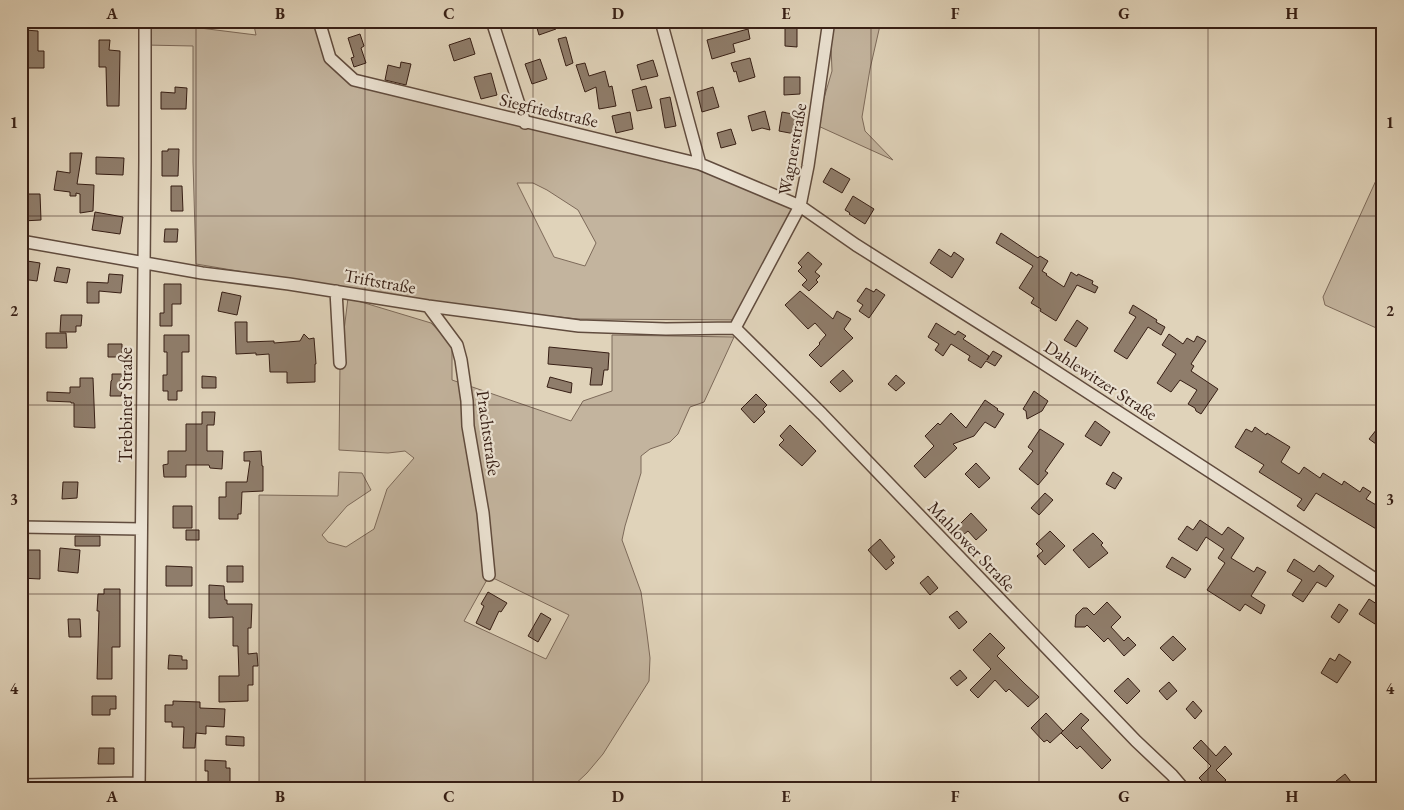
<svg xmlns="http://www.w3.org/2000/svg" width="1404" height="810" viewBox="0 0 1404 810" font-family="'EB Garamond',serif">
	<style>
		.green { fill: #c3b49e; stroke: #7d6a5a; fill-rule: evenodd }
		.building { fill: #8f7d6b; stroke: #371f15 }
		.lines { fill: none; stroke-linecap: round; stroke-linejoin: round }
		.minor-casing { stroke: #614c3e; stroke-width: 14 }
		.minor { stroke: #ebe2d2; stroke-width: 11 }
		.grid { fill: none; stroke: #371f15; stroke-width: 1; stroke-opacity: 0.55 }
		.labels { text-anchor: middle; dominant-baseline: central; stroke-width: 4.5; stroke-linejoin: round; paint-order: stroke }
		.street-label { font-size: 18px; fill: #371f15; stroke: #ebe2d2 }
		.neatline { fill: none; stroke: #371f15; stroke-width: 2 }
		.grid-label { font-size: 16px; text-anchor: middle; font-weight: bold; fill: #371f15 }
	</style>
	<rect width="100%" height="100%" fill="#e0d3ba"/>
	<filter id="stains"><feTurbulence type="fractalNoise" baseFrequency=".004" numOctaves="4"/><feColorMatrix values="0 0 0 0 .2 0 0 0 0 .09 0 0 0 0 .02 0 0 0 .5 -.17"/></filter>
	<radialGradient id="worn" r=".72"><stop offset=".6" stop-color="#630" stop-opacity="0"/><stop offset="1" stop-color="#630" stop-opacity=".3"/></radialGradient>
	<!-- green -->
	<path class="green" d="M145,21H198L200,28L256,35L253,21H319L330,58L354,80L700,164L800,206L743,320L578,319L430,303L196,264L193,162V46L145,45ZM517,183H533L547,190L578,210L596,243L585,266L554,257Z
		M830,21H881L870,69L862,117L865,131L893,160L816,125L832,71Z
		M1383,165V331L1325,305L1323,297Z
		M348,298L431,323L452,345V380L571,421L583,401L612,391V335L734,337L704,402L690,407L678,434L670,442L650,449L641,456V473L625,526L622,540L641,592L647,634L650,658L649,681L603,754L587,773L570,789H259V495L338,496L339,472L362,473L371,490L347,506L322,535L328,542L346,547L374,529L387,489L414,458L405,451L388,453L339,450L340,363ZM489,576L569,615L546,659L464,621Z"/>
	<!-- building -->
	<path class="building" d="M535,21H554L556,29L539,35Z
		M785,21H797V47L785,46Z
		M748,29L750,39L733,44L735,52L712,59L707,40Z
		M25,30L38,31V51H44V68H25Z
		M360,34L364,46L361,48L366,63L354,67L351,58L354,57L348,38Z
		M566,37L573,63L566,66L558,39Z
		M470,38L475,54L454,61L449,45Z
		M99,40H110L109,50L120,51L119,106H107L106,67H99Z
		M750,58L755,77L739,82L736,71L734,72L731,63Z
		M540,59L547,79L532,84L525,64Z
		M653,60L658,76L641,80L637,65Z
		M401,62L411,64L406,85L385,80L388,65L400,68Z
		M585,63L589,76L605,71L609,87L612,86L616,106L599,109L596,87L585,92L576,65Z
		M491,73L497,95L481,99L474,77Z
		M784,77H800V94L784,95Z
		M646,86L652,108L637,111L632,90Z
		M175,87L187,88L186,109H161V92L175,93Z
		M713,87L719,107L702,112L697,92Z
		M670,97L676,126L665,128L660,99Z
		M765,111L770,130L762,128L752,131L748,116Z
		M630,112L633,129L616,133L612,116Z
		M782,112L798,115L795,134L779,131Z
		M731,129L736,144L721,148L717,133Z
		M168,149H179L178,176H162V151H168Z
		M70,153H82L77,184L94,185L93,211L80,213V194L76,193V196H70V192L54,190L57,171L70,173Z
		M96,157L124,158L123,175L96,174Z
		M831,168L850,179L842,193L823,182Z
		M171,186H182L183,211H171Z
		M21,194H40L41,220L22,221Z
		M853,196L874,209L865,224L849,214L850,213L845,210Z
		M95,212L123,217L120,234L92,230Z
		M165,229H178L177,242H164Z
		M1001,233L1038,258L1040,256L1048,261L1042,271L1047,274L1046,275L1064,287L1071,272L1077,276L1078,274L1093,281L1092,284L1098,287L1095,293L1077,285L1056,321L1040,311L1041,309L1031,303L1034,298L1019,288L1033,266L996,243Z
		M939,249L951,257L954,252L964,259L952,278L930,263Z
		M808,252L822,264L815,272L820,276L816,280L818,282L809,291L802,285L807,280L798,271L802,267L798,263Z
		M21,260L40,263L37,281L21,279Z
		M57,267L70,269L67,283L54,281Z
		M109,274L123,275L121,293L99,291V303H87V282L108,283Z
		M164,284H181V304H172V326H160V313H164Z
		M866,288L874,292L876,289L885,295L869,318L859,311L863,305L857,301Z
		M800,291L833,319L837,311L851,319L844,329L853,338L821,367L809,355L820,344L819,343L826,335L815,323L808,329L785,305Z
		M222,292L241,296L237,315L218,311Z
		M1133,305L1157,320L1156,322L1165,327L1161,335L1148,327L1127,359L1114,351L1136,317L1129,313Z
		M61,315H82L81,326H76V332H60Z
		M1077,320L1088,328L1076,347L1064,340Z
		M235,322H247V342L274,341V343L300,341L304,334L309,339L314,338L316,364H315V382L287,383V372H270L269,354L256,355V353L236,354Z
		M936,323L955,335L958,331L966,336L963,339L989,356L987,360L993,351L1002,356L995,366L986,361L981,368L968,360L970,356L951,344L943,356L935,350L939,344L928,337Z
		M46,333H66L67,348H46Z
		M1169,334L1183,344L1187,338L1194,342L1197,336L1206,341L1191,364L1194,366L1191,371L1218,389L1201,414L1196,411L1195,408L1188,404L1197,390L1180,380L1171,392L1157,383L1176,354L1162,345Z
		M164,335H189V352H182V391H177V400H168V391H163V375H167V352H164Z
		M108,344H122V357H108Z
		M549,347L609,353L608,370H604L602,385H590L592,368L548,364Z
		M843,370L853,381L840,392L830,382Z
		M112,374H125V390H122L121,396H110L111,381L112,380Z
		M896,375L905,383L896,391L888,384Z
		M202,376L216,377V388H202Z
		M550,377L572,383L571,393L547,387Z
		M80,378H93L95,428L74,427V403H71V402L47,401V392L70,393V387H80Z
		M1034,391L1048,401L1042,411L1027,419L1026,411L1023,409Z
		M756,394L767,405L763,409L765,412L754,423L741,409Z
		M985,400L998,409L997,410L1004,414L995,428L985,422L974,436L953,444L957,448L925,478L914,466L934,446L925,436L938,423L940,425L951,413L966,428Z
		M202,412H215L214,425H207V451H223L222,469L210,468L209,465H186V477H164L163,465L168,464V451H186V424H202Z
		M1095,421L1110,432L1101,446L1085,436Z
		M790,425L816,451L802,466L779,445L784,440L780,436Z
		M1255,427L1266,435L1267,433L1290,447L1281,462L1299,474L1304,467L1320,478L1323,473L1342,485L1344,481L1360,492L1363,487L1371,492L1366,499L1383,509V533L1316,493L1304,511L1297,506L1302,499L1259,472L1264,465L1235,447L1246,429L1252,432Z
		M1040,429L1064,444L1045,471L1048,473L1038,485L1019,469L1033,451L1028,447Z
		M1377,429L1383,433V449L1369,439Z
		M261,451L262,466H263V491L242,492L241,514H238V519H219V497H226V482H247L250,461H244V452Z
		M976,463L990,478L979,488L965,474Z
		M1113,472L1122,478L1115,489L1106,484Z
		M63,482H78L77,498L62,499Z
		M1045,493L1053,500L1039,515L1031,508Z
		M173,506H192V528H173Z
		M971,513L987,530L976,540L968,531L963,535L956,528Z
		M1200,520L1222,535L1228,527L1244,538L1231,558L1254,572L1257,567L1266,572L1251,596L1265,605L1261,614L1245,604L1240,611L1207,590L1225,563L1218,558L1224,549L1206,537L1197,551L1178,539L1187,526L1193,530Z
		M186,530H199V540H186Z
		M1050,531L1065,546L1045,565L1037,556L1043,551L1036,544Z
		M1093,533L1103,543L1101,545L1108,553L1089,568L1073,550Z
		M75,536H100V546H75Z
		M880,539L895,557L891,560L894,563L886,570L868,550Z
		M60,548L80,550L78,573L58,571Z
		M27,550H40V579L21,578V563H28Z
		M1172,557L1191,569L1185,578L1166,567Z
		M1294,559L1314,572L1319,565L1334,576L1326,587L1317,582L1303,602L1292,595L1302,580L1287,571Z
		M166,566L192,567V586H166Z
		M227,566H243V582H227Z
		M928,576L938,588L930,595L920,583Z
		M209,585L224,586L225,600H227V604H252L251,628H248V654L257,653L258,666H253V685H248V701L219,702V676H239L238,646H233V617L209,618Z
		M104,589H120V647H112V679H97L99,611H97L98,594H104Z
		M488,592L507,603L501,612L499,611L490,630L476,623L484,606L481,604Z
		M1369,599L1383,608V629L1359,614Z
		M1107,602L1121,617L1111,627L1124,641L1128,637L1136,645L1124,656L1108,638L1104,642L1087,625L1085,627H1075L1076,615L1083,608H1087L1094,615Z
		M1339,604L1348,610L1339,623L1331,617Z
		M957,611L967,622L959,629L949,617Z
		M541,613L551,619L538,642L528,636Z
		M68,619H80L81,637H69Z
		M990,633L1005,648L997,656L1025,684L1039,697L1028,707L1009,689L1006,692L995,680L978,698L970,690L991,669L973,650Z
		M1173,636L1186,649L1173,661L1160,648Z
		M1339,654L1351,662L1337,683L1321,673L1330,658L1335,661Z
		M169,655L182,656V660H187V669H168Z
		M960,670L967,678L957,686L950,678Z
		M1128,678L1140,691L1127,704L1114,691Z
		M1169,682L1177,691L1167,700L1159,691Z
		M92,696H116V709H110V715H92Z
		M173,701L200,702V708L225,709L224,727L206,726V734L196,733L195,748H183L184,727H172V722H165V705H173Z
		M1193,701L1202,711L1195,719L1186,709Z
		M1046,713L1063,731L1050,743L1047,740L1044,742L1031,728Z
		M1081,713L1089,720L1081,728L1111,760L1102,769L1080,746L1077,749L1061,733Z
		M226,736L244,737V746L226,745Z
		M1201,740L1216,756L1225,746L1232,754L1216,770L1226,780L1216,789H1210L1199,778L1211,766L1193,748Z
		M99,748H114V764H98Z
		M205,760L226,761V768H230V783L208,782V771H205Z
		M1345,774L1351,782L1341,789H1326Z"/>
	<g class="lines">
		<defs>
			<path id="minor" d="M319,21L330,58L354,80L700,164L800,206L856,245L1038,360L1383,584
				M492,21L525,123
				M661,21L700,164
				M21,241L202,273L289,284L428,306L579,326L666,329L735,328
				M336,291L340,363
				M428,306L457,345L461,360L467,401L468,426L483,513L489,575
				M735,328L822,414L1136,741L1172,775L1184,789
				M735,328L800,206L808,166L828,27V21
				M21,527L141,529
				M21,785L139,783
				M139,789L145,161V21"/>
		</defs>
		<!-- minor casing -->
		<use href="#minor" class="minor-casing"/>
		<!-- minor -->
		<use href="#minor" class="minor"/>
	</g>
	<!-- grid -->
	<path class="grid" d="M196,21V789M365,21V789M533,21V789M702,21V789M871,21V789M1039,21V789M1208,21V789M21,216H1383M21,405H1383M21,594H1383"/>
	<g class="labels">
		<!-- street labels -->
		<g class="street-label">
			<text transform="translate(549 110) rotate(13)">Siegfriedstraße</text>
			<text transform="translate(792 149) rotate(-80)">Wagnerstraße</text>
			<text transform="translate(380 281) rotate(10)">Triftstraße</text>
			<text transform="translate(1101 380) rotate(33)">Dahlewitzer Straße</text>
			<text transform="translate(125 405) rotate(-90)">Trebbiner Straße</text>
			<text transform="translate(489 433) rotate(82)">Prachtstraße</text>
			<text transform="translate(972 546) rotate(46)">Mahlower Straße</text>
		</g>
	</g>
	<!-- margin -->
	<rect width="1404" height="810" fill="none" stroke="#e0d3ba" stroke-width="55"/>
	<rect x="28" y="28" width="1348" height="754" class="neatline"/>
	<g class="grid-label">
		<text x="112" y="19">A</text>
		<text x="280" y="19">B</text>
		<text x="449" y="19">C</text>
		<text x="618" y="19">D</text>
		<text x="786" y="19">E</text>
		<text x="955" y="19">F</text>
		<text x="1124" y="19">G</text>
		<text x="1292" y="19">H</text>
		<text x="14" y="128">1</text>
		<text x="1390" y="128">1</text>
		<text x="14" y="316">2</text>
		<text x="1390" y="316">2</text>
		<text x="14" y="505">3</text>
		<text x="1390" y="505">3</text>
		<text x="14" y="694">4</text>
		<text x="1390" y="694">4</text>
		<text x="112" y="802">A</text>
		<text x="280" y="802">B</text>
		<text x="449" y="802">C</text>
		<text x="618" y="802">D</text>
		<text x="786" y="802">E</text>
		<text x="955" y="802">F</text>
		<text x="1124" y="802">G</text>
		<text x="1292" y="802">H</text>
	</g>
	<rect width="100%" height="100%" filter="url(#stains)"/>
	<rect width="100%" height="100%" fill="url(#worn)"/>
</svg>
